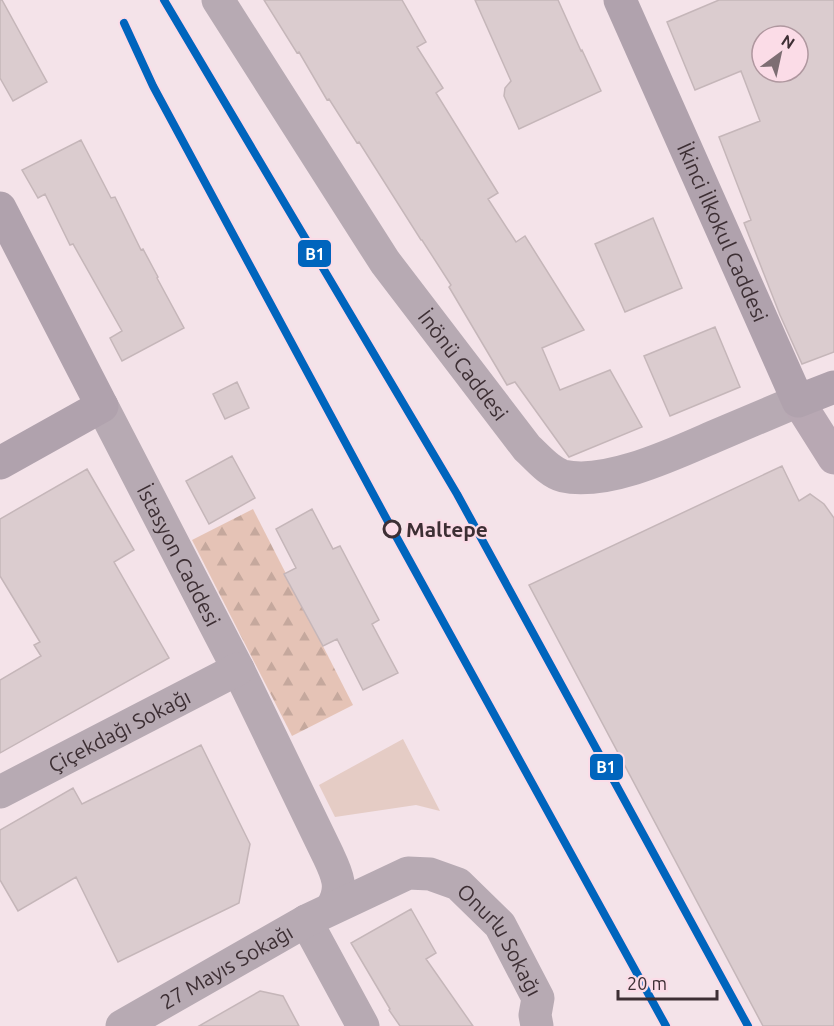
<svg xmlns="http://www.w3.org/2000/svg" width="834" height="1026" viewBox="0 0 834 1026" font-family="Ubuntu,sans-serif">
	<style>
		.forest { fill: url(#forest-firs) }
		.green { fill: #e5ccc5 }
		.building { fill: #dbcccf; stroke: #c5b6b9; stroke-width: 1.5; fill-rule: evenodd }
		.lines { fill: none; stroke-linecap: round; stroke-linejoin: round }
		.street { stroke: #b7aab3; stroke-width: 33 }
		.secondary { stroke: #b8a8b3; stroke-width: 33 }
		.primary { stroke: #b0a2ad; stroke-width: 33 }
		.rail-1-casing { stroke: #fbdce7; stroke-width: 12 }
		.rail-1 { stroke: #0065bd; stroke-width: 8 }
		.stop-dot { fill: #fbdce7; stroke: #3d2f34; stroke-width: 3 }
		.labels { text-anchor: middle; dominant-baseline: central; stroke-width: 4.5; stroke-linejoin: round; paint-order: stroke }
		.street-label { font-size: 21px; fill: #3d2f34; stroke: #fbdce7 }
		.stop-label { font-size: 21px; font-weight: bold; fill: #3d2f34; stroke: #fbdce7; text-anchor: start }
		.line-badge { stroke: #fbdce7; stroke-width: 2 }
		.badge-label { font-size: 16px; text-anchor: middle; font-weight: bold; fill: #fff }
	</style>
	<defs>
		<pattern id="forest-firs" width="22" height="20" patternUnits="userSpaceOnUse" patternTransform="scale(1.5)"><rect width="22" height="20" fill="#e5c3b6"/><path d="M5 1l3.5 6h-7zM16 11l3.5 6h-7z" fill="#c5a89d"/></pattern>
	</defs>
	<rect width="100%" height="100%" fill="#f4e3e9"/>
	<!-- forest -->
	<path class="forest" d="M253,509L353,705L292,736L192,540Z"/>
	<!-- green -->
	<path class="green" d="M403,739L440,811L416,805L335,817L319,785Z"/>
	<!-- building -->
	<path class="building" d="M0,0H2L47,82L13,101L0,78Z
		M264,0H402L426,42L417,47L443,88L436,93L498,193L488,199L516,242L525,236L584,330L542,348L560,390L610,370L642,427L569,457L515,382L507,385L449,287L451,285L422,240H421L359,142L357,143L329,99L327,100L299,52L297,53Z
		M475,0H558L581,51L582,50L601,91L519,129L504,96L505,88L511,81Z
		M719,0H834V352L802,364L780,315L744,223L751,220L719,137L760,121L741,71L695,90L667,22ZM762,36H798V72H762Z
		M81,140L111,198L115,197L141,250L143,249L158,277L157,278L184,328L122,361L110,338L122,331L73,244L70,245L45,194L38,198L22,170Z
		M653,218L682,288L625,312L595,244Z
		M715,327L740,387L670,416L644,356Z
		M237,382L249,408L225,419L213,394Z
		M232,456L255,498L209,524L186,481Z
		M782,466L799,501L810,494L824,504L834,518V1026H763L529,585Z
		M87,469L134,550L114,562L169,658L0,753V680L41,656L34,645L40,642L0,576V519Z
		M312,509L333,549L340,546L379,620L372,624L398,673L363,690L337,639L323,646L284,574L296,568L276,529Z
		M201,745L250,844L239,903L118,962L76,877L18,911L0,880V830L73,788L82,804Z
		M411,909L436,953L426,959L473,1026H400L389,1010L390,1009L351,943Z
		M260,991L283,996L299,1026H199Z"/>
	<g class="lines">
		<!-- street -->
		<g class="street">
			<path id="s1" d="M218,0L385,262L527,448C538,458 549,472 563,476C606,486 674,454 713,437C742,425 770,413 798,401"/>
			<path id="s2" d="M102,406L238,669L328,855C337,874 344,888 332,907"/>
			<path id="s3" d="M0,792L238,669"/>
			<path d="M306,921L363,1026"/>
			<path id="s4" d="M122,1026L306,921L408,873L430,874L458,884L500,925L538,998L535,1015L537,1026"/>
		</g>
		<!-- secondary -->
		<path class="secondary" d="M798,401L834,458"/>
		<!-- primary -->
		<g class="primary">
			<path id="s5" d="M620,0L798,401L834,387"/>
			<path d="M0,208L102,406L0,463"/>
		</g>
		<defs>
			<path id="rail-1" d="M164,0L457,494L748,1026
				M124,23L153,86L392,529L666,1026"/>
		</defs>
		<!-- rail-1 casing -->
		<use href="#rail-1" class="rail-1-casing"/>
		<!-- rail-1 -->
		<use href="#rail-1" class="rail-1"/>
	</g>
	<!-- markers -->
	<circle class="stop-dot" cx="392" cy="529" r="8"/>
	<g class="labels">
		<!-- street labels -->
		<g class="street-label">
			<text stroke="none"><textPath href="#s5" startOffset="254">İkinci İlkokul Caddesi</textPath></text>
			<text stroke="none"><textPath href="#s1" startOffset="440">İnönü Caddesi</textPath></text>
			<text stroke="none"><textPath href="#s2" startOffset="168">İstasyon Caddesi</textPath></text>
			<text stroke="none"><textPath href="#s3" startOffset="134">Çiçekdağı Sokağı</textPath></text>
			<text stroke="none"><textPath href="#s4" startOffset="447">Onurlu Sokağı</textPath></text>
			<text stroke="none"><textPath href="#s4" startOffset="120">27 Mayıs Sokağı</textPath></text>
		</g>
		<!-- stop labels -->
		<g class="stop-label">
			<text x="406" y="529">Maltepe</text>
		</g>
	</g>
	<g class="line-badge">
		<rect x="297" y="239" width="35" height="29" rx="6" fill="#0065bd"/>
		<rect x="589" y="753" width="35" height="28" rx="6" fill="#0065bd"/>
	</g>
	<g class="badge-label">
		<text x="315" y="260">B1</text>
		<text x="606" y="773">B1</text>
	</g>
	<!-- north arrow -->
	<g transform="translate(780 54) rotate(33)"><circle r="28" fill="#fbdce7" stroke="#af979f" stroke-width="1.5"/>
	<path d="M0-4.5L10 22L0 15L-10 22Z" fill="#7d6e73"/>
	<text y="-9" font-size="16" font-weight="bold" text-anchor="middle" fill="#3d2f34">N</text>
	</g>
	<!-- scale -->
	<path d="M618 990v9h99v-9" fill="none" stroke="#3d2f34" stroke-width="3"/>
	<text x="627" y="990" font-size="18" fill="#3d2f34" stroke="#fbdce7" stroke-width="4.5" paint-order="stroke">20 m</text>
</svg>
